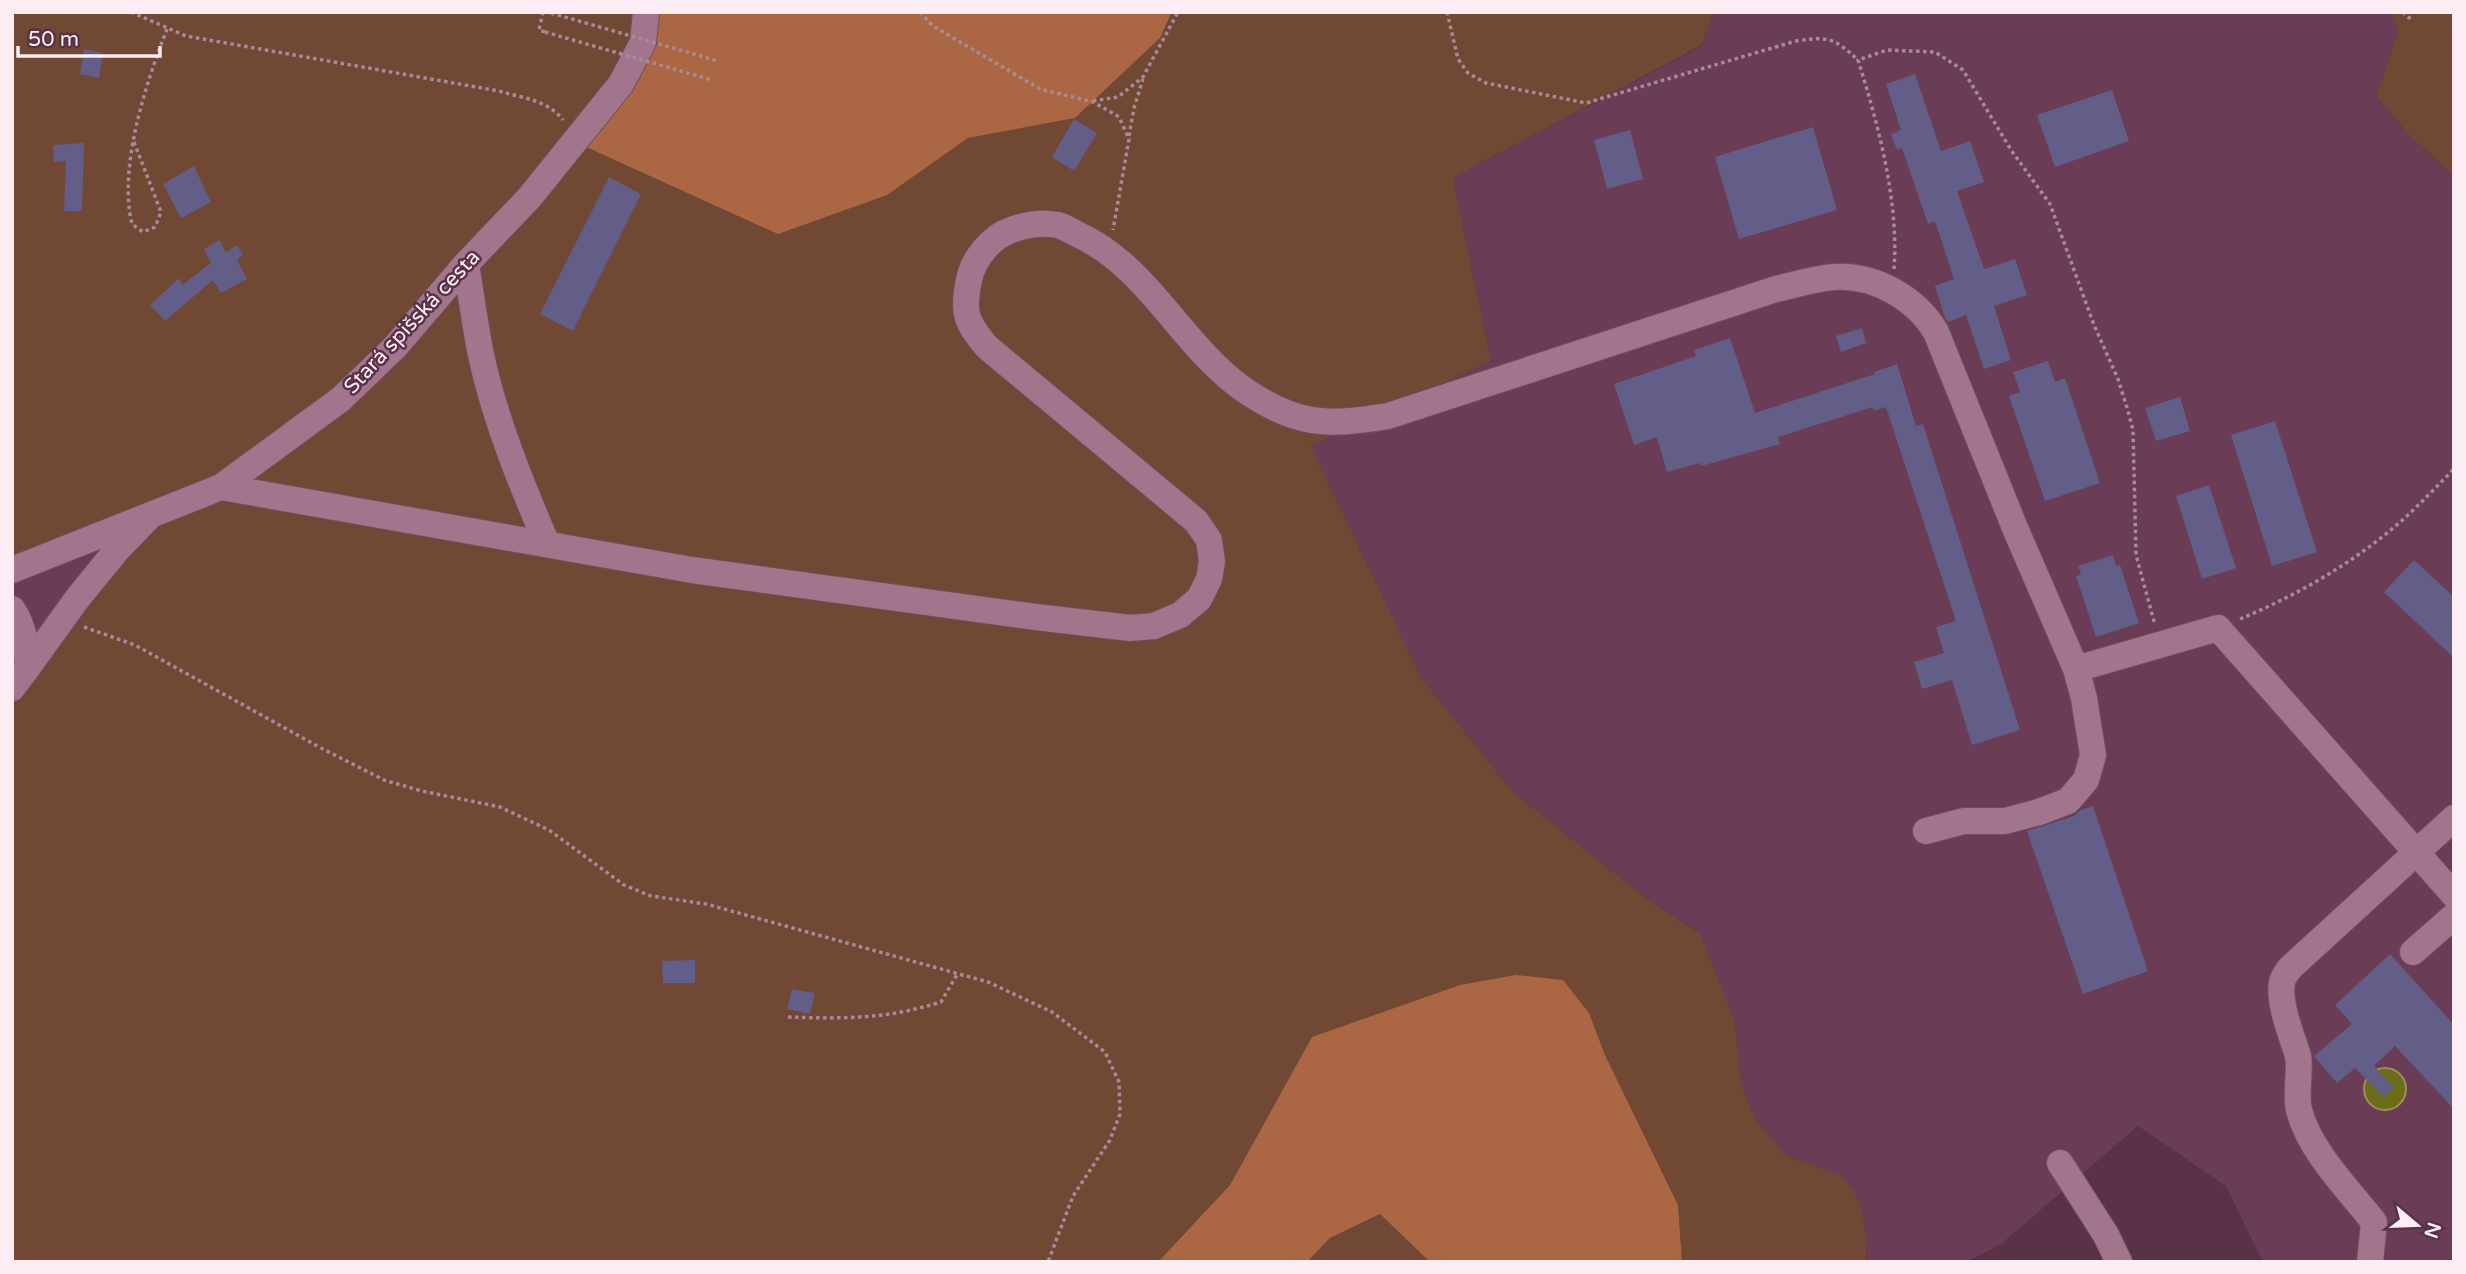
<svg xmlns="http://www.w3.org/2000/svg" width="2466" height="1274" viewBox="0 0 2466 1274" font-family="'Varela Round',sans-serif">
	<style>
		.built { fill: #6a3c55 }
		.green { fill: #704833 }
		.forest { fill: #ab6743 }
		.water { fill: #6d6c18; stroke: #98925a; stroke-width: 2 }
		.building { fill: #625e87 }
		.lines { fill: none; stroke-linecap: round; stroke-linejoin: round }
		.minor-casing { stroke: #6f4f60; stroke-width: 28 }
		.path { stroke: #a88b99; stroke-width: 3.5; stroke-dasharray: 3.5 3.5; stroke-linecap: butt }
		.minor { stroke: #a3758c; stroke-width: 26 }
		.path-bridge { stroke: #a88b99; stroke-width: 3.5; stroke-dasharray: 3.5 3.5; stroke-linecap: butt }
		.labels { text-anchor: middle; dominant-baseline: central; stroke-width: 5; stroke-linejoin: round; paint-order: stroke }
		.street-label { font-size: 21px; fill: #fcecf3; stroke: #5a3247 }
	</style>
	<rect width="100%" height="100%" fill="#5a3247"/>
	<!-- built -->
	<path class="built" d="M1714,12H2389L2394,18L2398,31L2376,96L2410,136L2454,176V1262H2263L2226,1186L2138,1126L2001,1244L1967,1262H1867V1241L1842,1177L1787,1156L1755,1120L1741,1084L1735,1020L1700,934L1644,897L1514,793L1422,679L1311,446L1491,361L1453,178L1702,46Z
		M153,512L12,688V570Z"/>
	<!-- green -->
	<path class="green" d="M12,12H636L886,195L968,138L1075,118L1160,38L1172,12H1714L1702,45L1453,178L1491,361L1311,446L1422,679L1514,793L1644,897L1700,934L1735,1020L1741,1084L1755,1119L1787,1156L1842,1176L1860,1201L1867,1241L1866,1262H1682L1678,1205L1605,1055L1589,1013L1312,1037L1230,1185L1158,1262H12V688L151,514L12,570Z
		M2389,12H2454V176L2410,136L2376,96L2398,31L2394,18Z
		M1380,1214L1430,1262H1307L1330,1238Z"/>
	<!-- forest -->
	<path class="forest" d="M653,12H1172L1160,38L1075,118L968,138L887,195L778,234L573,141Z
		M1516,975L1563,980L1589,1013L1605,1055L1678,1205L1682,1262H1430L1380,1214L1330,1238L1307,1262H1158L1230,1185L1312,1037L1460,985Z"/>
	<!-- water -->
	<path class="water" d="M2364 1089a21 21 0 1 1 42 0a21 21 0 1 1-42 0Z"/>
	<!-- building -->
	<path class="building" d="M84,49L103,53L99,78L80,74Z
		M1915,74L1941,151L1970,141L1984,182L1957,191L1984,269L2015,259L2027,295L1994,306L2011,360L1984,369L1966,315L1948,322L1945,318L1935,286L1954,279L1935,221L1928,224L1902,148L1897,150L1891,134L1901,130L1886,84Z
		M2112,90L2129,141L2055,167L2037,115Z
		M1074,119L1097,133L1074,171L1052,157Z
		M1813,127L1837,210L1739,239L1715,157Z
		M1630,130L1643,179L1607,189L1594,140Z
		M84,143L82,211H64L66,161L54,162L53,145Z
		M194,166L211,202L181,218L163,184Z
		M609,177L641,194L573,331L540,314Z
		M220,240L226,253L236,245L243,254L237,260L247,279L221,293L213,280L165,321L150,305L179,278L182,285L211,263L204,249Z
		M1862,328L1866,343L1841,352L1836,336Z
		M1730,338L1755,413L1875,374L1874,372L1897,364L1916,426L1923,424L2020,730L1972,745L1952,680L1922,689L1914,662L1944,653L1936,627L1956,621L1886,407L1874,411L1873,407L1778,437L1780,444L1701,466L1700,463L1667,472L1657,437L1634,445L1614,384L1696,356L1694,350Z
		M2048,361L2055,382L2065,378L2100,483L2045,501L2009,396L2020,392L2013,372Z
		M2180,397L2190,431L2156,441L2145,408Z
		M2275,421L2317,552L2272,566L2231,435Z
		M2209,485L2236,568L2202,579L2176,496Z
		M2113,555L2116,566L2120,565L2139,623L2096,637L2076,576L2081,574L2078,566Z
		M2414,560L2454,597V658L2384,592Z
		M2093,806L2148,971L2083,994L2027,831L2074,816L2081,810Z
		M2390,954L2454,1025V1109L2395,1046L2374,1066L2394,1087L2384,1097L2355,1068L2337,1083L2314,1056L2352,1024L2335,1005Z
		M695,960V983H663L662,961Z
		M792,989L815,993L810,1014L787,1009Z"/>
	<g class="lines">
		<defs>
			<path id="minor" d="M466,264C471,294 475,325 481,355C495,420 521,483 547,544
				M221,487L692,570L1036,617L1130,628L1154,626L1180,615L1199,599L1209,579L1212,562L1209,540L1196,521L987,347C966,322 962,313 969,280C973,259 991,237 1011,230C1025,225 1043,222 1058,225C1065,227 1071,231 1077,234C1148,266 1181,345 1243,389C1296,426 1327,426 1388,416L1776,289C1795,285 1816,278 1835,277C1875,275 1916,298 1936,332L2015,528L2076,669L2084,698L2093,755L2086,780L2068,801L2039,812L2005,821H1964L1926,831
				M12,570L221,487L341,399L395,347L466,264L529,198L621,84L643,42L646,12
				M12,609C24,626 26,646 28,667L12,688
				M28,667L77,599L116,551L148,518
				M2076,669L2218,628L2454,895
				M2413,952L2454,916
				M2060,1163L2106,1235L2119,1262
				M2370,1262L2374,1222C2348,1189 2309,1150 2299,1110C2295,1093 2301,1069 2298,1056C2292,1036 2278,1003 2282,982C2283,977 2287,972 2290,968L2454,818"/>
		</defs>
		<!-- minor casing -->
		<use href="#minor" class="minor-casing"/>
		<!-- path -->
		<path class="path" d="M131,12L186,36L499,91C522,98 548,100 563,120
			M543,12L539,30L545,32
			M549,12L551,13
			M920,12L933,26L1040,89L1093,102L1119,117L1129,139L1113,230
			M1447,12L1458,59L1468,73L1486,83L1586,103L1796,41C1829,36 1834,38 1858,60
			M2403,12L2409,18L2413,12
			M1093,101L1118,97L1143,77L1178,12
			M1129,136L1134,108L1143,79
			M134,142L161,212L155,227L143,232L132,224C118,167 146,83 167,29
			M1894,269C1899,201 1878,124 1858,60L1887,50L1935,52L1963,70L2011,150L2050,204L2094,325L2118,379L2128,411L2133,430L2136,555L2155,625
			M2240,619C2300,594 2360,559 2408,515C2424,500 2439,484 2454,469
			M84,627L135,645L319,747L384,780L422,791L500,807L549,830L624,885L651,896L706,904L988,982L1052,1012L1105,1052L1119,1082L1120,1114L1110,1140L1073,1196L1048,1262
			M788,1017C843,1019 888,1019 941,1002L958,973"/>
		<!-- minor -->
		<use href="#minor" class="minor"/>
		<!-- path-bridge -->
		<path class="path-bridge" d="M551,13L718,61
			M545,32L712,80"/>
	</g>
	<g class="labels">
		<!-- street labels -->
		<g class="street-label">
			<text transform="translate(412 322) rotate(-47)">Stará spišská cesta</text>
		</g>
	</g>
	<!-- border -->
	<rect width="2466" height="1274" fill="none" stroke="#fcecf3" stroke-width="28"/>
	<!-- north arrow -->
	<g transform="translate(2417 1225) rotate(109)" stroke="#5a3247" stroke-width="5" paint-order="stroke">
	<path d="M0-5L12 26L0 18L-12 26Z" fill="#fcecf3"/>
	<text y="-10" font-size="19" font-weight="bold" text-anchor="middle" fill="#fcecf3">N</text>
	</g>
	<!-- scale -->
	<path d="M18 46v10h142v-10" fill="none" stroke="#fcecf3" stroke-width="3.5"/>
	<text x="28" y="46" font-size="21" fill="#fcecf3" stroke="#5a3247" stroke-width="5" paint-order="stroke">50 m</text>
</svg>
